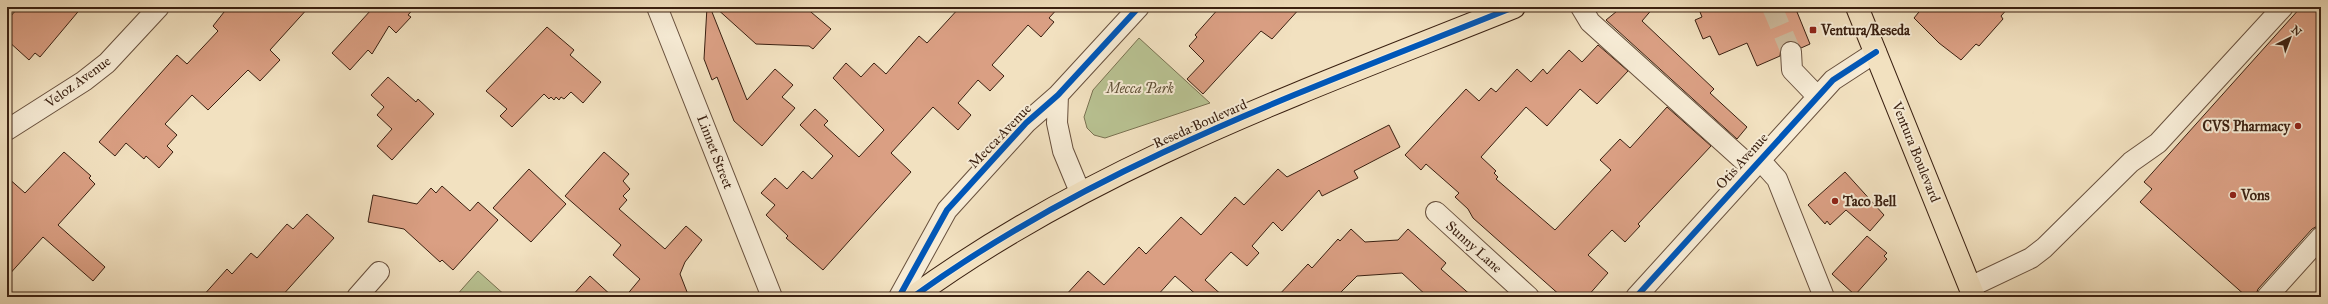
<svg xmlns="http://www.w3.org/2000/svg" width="2328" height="304" viewBox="0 0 2328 304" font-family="'IM FELL Great Primer',serif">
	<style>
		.green { fill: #b9c393; stroke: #7a7252 }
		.building { fill: #da9f83; stroke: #3a2011 }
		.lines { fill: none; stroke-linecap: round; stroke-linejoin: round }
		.minor-tunnel { stroke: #cdba9d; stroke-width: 20; stroke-dasharray: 20 10; stroke-linecap: butt }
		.minor-casing { stroke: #68503d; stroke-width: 22 }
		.major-casing { stroke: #3a2011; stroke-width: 24 }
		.minor { stroke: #f7ecd6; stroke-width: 20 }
		.major { stroke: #f2e1c0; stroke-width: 22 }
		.cycleway-casing { stroke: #f7ecd6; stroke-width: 8 }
		.cycleway { stroke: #0057b8; stroke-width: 6 }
		.poi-dot { fill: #8f2418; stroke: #f7ecd6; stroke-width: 1.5 }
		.labels { text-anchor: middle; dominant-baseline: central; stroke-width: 4; stroke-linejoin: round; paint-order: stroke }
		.poi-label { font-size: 14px; font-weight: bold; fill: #3a2011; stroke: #f7ecd6; text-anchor: start }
		.street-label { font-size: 14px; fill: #3a2011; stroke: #f7ecd6 }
		.park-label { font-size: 14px; font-style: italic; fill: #605138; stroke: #f7ecd6 }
	</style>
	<rect width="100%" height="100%" fill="#f2e1c0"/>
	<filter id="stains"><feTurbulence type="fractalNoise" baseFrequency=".005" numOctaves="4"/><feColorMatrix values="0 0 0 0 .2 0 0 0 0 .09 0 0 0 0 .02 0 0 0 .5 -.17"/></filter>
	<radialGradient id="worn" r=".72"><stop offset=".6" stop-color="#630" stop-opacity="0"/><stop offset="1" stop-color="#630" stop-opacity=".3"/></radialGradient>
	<!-- green -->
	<path class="green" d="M1139,38L1210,103L1105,138L1094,135L1087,128L1084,117L1093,90Z
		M478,271L507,297H455Z"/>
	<!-- building -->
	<path class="building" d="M19,7H82L40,57L35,53L29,60L7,40V20Z
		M228,7H309L270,50L280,60L260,81L248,70L208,110L192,95L165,124L177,135L167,146L173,152L159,168L146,156L144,159L126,143L115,156L99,142L177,55L187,64L218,31L213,26Z
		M367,7H415L408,15L411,17L396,33L389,26L372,54L368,50L350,70L332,53L371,10Z
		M707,7H710L747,100L775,69L793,85L782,97L795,108L762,146L734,121L717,77L712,80L704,59Z
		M715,7H805L831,29L813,49L809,46L756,44Z
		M960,7H1059L1049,18L1054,22L1041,37L1028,25L992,65L1004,76L990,91L978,80L958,103L971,115L958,130L933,107L891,153L911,172L823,270L786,238L788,236L766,215L775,205L761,193L775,178L787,189L803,171L812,179L833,156L800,125L815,109L828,121L824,125L859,157L884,130L833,78L846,63L861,77L874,63L886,74L919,36L927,43Z
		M1220,7H1301L1272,39L1261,31L1203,94L1187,79L1204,61L1189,46L1197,37L1195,35Z
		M1622,7H1654L1642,21L1714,89L1710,93L1747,127L1737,139L1606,20Z
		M1711,7H1795L1810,44L1801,48L1796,42H1785L1781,47L1780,56L1757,66L1747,43L1719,55L1710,36L1703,39L1695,20L1702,17L1700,12Z
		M1923,7H2009L2001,16L2003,19L1979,46L1976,44L1961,60L1939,43L1914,18Z
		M2301,7H2321V224L2312,229L2258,289L2255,297H2247L2140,202L2152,189L2144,182Z
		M547,27L574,50L570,55L601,82L583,103L571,92L564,99L561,97L559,100L556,97L554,100L551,97L549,99L544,94L512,127L500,116L507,109L486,91Z
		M1598,45L1628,71L1597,104L1580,89L1547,126L1526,107L1481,157L1496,171L1494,173L1498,177L1496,179L1555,230L1611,170L1600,160L1620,139L1630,148L1667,107L1711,146L1638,224L1640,226L1625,242L1612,230L1588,255L1608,273L1587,297H1562L1473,218L1468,209L1455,197L1459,193L1426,164L1421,170L1405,155L1466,89L1479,101L1491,88L1496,92L1517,69L1531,82L1543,69L1547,74L1569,50L1582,62Z
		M388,77L416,102L418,99L434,114L392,160L377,146L392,129L377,115L384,107L371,95Z
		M1389,125L1400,147L1354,171L1358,178L1322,196L1319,190L1282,231L1273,222L1252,246L1259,253L1247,266L1231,252L1205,280L1224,297H1199L1175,276L1156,297H1064L1088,271L1104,285L1139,247L1146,254L1181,217L1201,235L1235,197L1244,205L1278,169L1287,177Z
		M64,152L91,176L89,178L95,184L58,225L105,267L93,281L43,237L7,277V177L25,193Z
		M604,152L629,174L623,181L630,189L623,196L627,200L619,209L665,249L686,226L702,240L685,262L680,274L689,297H625L640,279L613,255L621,245L565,196Z
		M529,169L566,204L531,242L493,208Z
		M1845,172L1884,215L1870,231L1846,210L1830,225L1827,221L1825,224L1808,205Z
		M442,186L470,211L478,202L498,220L453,270L442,260L440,262L404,229L368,222L373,195L417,204L431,188L436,193Z
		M307,214L334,238L281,297H202L227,269L232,274L251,253L257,258L287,224L293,229Z
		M1351,229L1365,242L1398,240L1408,229L1446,263L1441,269L1473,297H1428L1402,273L1357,276L1336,297H1277L1308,264L1312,268L1338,239L1340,241Z
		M1867,236L1887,253L1884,256L1887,259L1855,295L1832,274Z
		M590,276L613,297H571Z"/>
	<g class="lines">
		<!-- minor-tunnel -->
		<path class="minor-tunnel" d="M1772,7L1791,52"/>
		<defs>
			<path id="minor" d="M657,7L772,297
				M1581,7L1590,22L1752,168
				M1791,52L1792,70L1817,96
				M1058,95L1057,123L1063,151L1080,192
				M7,130L84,81L107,63L159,7
				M1759,159L1777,179L1824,297
				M1436,212L1529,297
				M1970,287L2031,258L2044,248L2131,162L2158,143L2283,7
				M357,297L379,272
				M899,297L947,210L1026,123L1058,95L1139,7
				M1636,297L1833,80L1876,52
				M2267,297L2321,237"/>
			<path id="major" d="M1857,7L1974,297
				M913,297C1094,165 1308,90 1514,7"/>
		</defs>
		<!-- minor casing -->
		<use href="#minor" class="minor-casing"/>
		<!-- major casing -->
		<use href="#major" class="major-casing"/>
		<!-- minor -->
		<use href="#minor" class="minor"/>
		<!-- major -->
		<use href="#major" class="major"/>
		<defs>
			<path id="cycleway" d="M899,297L947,210L1026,123L1058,95L1139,7
				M913,297C1094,165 1308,90 1514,7
				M1636,297L1833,80L1876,52"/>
		</defs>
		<!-- cycleway casing -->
		<use href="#cycleway" class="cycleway-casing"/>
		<!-- cycleway -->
		<use href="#cycleway" class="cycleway"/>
	</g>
	<!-- markers -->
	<g class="poi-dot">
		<rect x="1809" y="26" width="8" height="8" rx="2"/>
		<circle cx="2298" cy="126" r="4"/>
		<circle cx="2233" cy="195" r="4"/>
		<circle cx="1835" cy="201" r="4"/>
	</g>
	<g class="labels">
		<!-- poi labels -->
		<g class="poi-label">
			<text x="1821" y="30">Ventura/Reseda</text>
			<text x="2290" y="126" text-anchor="end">CVS Pharmacy</text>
			<text x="2241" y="195">Vons</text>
			<text x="1843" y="201">Taco Bell</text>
		</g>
		<!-- street labels -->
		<g class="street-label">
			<text transform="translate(78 82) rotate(-36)">Veloz Avenue</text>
			<text transform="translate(1200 124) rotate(-24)">Reseda Boulevard</text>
			<text transform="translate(1000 136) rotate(-46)">Mecca Avenue</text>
			<text transform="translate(715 152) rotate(69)">Linnet Street</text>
			<text transform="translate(1916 152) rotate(68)">Ventura Boulevard</text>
			<text transform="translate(1742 161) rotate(-48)">Otis Avenue</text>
			<text transform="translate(1474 247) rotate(42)">Sunny Lane</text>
		</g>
		<!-- park labels -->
		<g class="park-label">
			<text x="1140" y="88">Mecca Park</text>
		</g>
	</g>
	<!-- margin -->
	<rect width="2328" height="304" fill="none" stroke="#f2e1c0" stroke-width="24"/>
	<rect x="8" y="8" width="2312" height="288" fill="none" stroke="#3a2011" stroke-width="2"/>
	<rect x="12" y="12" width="2304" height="280" fill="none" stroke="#3a2011"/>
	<!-- north arrow -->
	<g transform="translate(2290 38) rotate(42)" stroke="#f7ecd6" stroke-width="3" paint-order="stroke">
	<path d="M0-3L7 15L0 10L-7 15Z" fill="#3a2011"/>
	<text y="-6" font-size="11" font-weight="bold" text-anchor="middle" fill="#3a2011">N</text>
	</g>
	<rect width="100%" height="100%" filter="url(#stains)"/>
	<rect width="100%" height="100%" fill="url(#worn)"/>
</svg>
